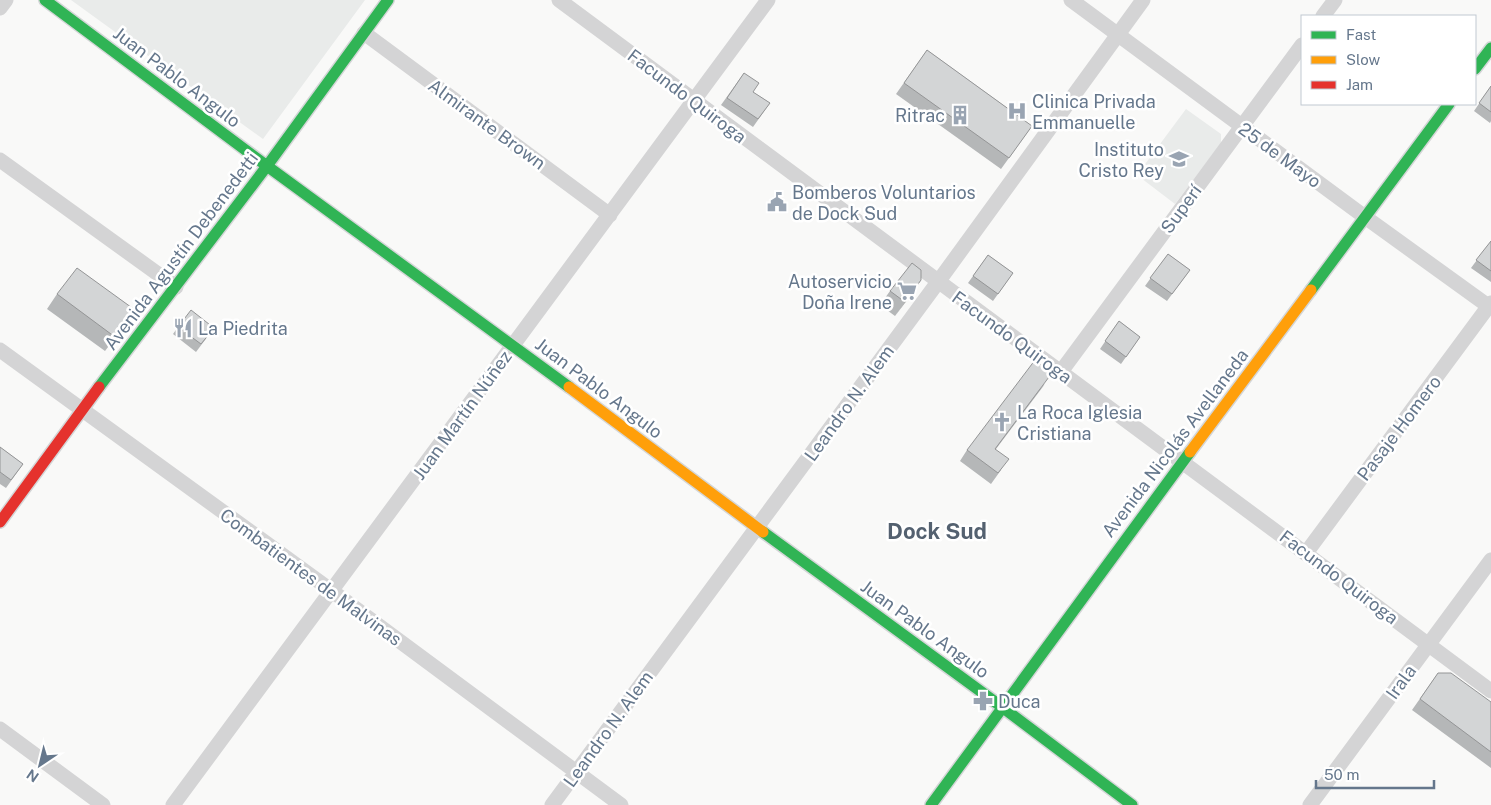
<svg xmlns="http://www.w3.org/2000/svg" width="1491" height="805" viewBox="0 0 1491 805" font-family="'Public Sans',sans-serif">
	<style>
		.built { fill: #e9ebea }
		.lines { fill: none; stroke-linecap: round; stroke-linejoin: round }
		.fast-casing { stroke: #d4d6d7; stroke-width: 14 }
		.slow-casing { stroke: #d4d6d7; stroke-width: 14 }
		.jam-casing { stroke: #d4d6d7; stroke-width: 14 }
		.street { stroke: #d4d4d5; stroke-width: 15 }
		.fast { stroke: #30b455; stroke-width: 11 }
		.slow { stroke: #ff9f0a; stroke-width: 11 }
		.jam { stroke: #e5322d; stroke-width: 11 }
		.wall { fill: #b5b7b8 }
		.shaded-wall { fill: #949596 }
		.building { fill: #d3d5d6; stroke: #949596 }
		.labels { text-anchor: middle; dominant-baseline: central; stroke-width: 5; stroke-linejoin: round; paint-order: stroke }
		.street-label { font-size: 18px; fill: #65778c; stroke: #fff }
		.poi-label { font-size: 18px; fill: #65778c; stroke: #fff; text-anchor: start }
		.district-label { font-size: 22px; font-weight: bold; fill: #546170; stroke: #fff }
	</style>
	<rect width="100%" height="100%" fill="#f9f9f8"/>
	<!-- built -->
	<path class="built" d="M71,0H365L263,139Z
		M1186,109L1221,134V143L1175,204L1137,175Z"/>
	<g class="lines">
		<defs>
			<path id="fast" d="M45,0L267,166L569,387
				M1475,69L1491,48
				M1311,290L1449,104
				M99,387L267,166L388,0
				M763,532L1002,707L1132,805
				M931,805L1190,452"/>
			<path id="slow" d="M569,387L763,532
				M1190,452L1311,290"/>
			<path id="jam" d="M0,522L99,387"/>
		</defs>
		<!-- fast casing -->
		<use href="#fast" class="fast-casing"/>
		<!-- slow casing -->
		<use href="#slow" class="slow-casing"/>
		<!-- jam casing -->
		<use href="#jam" class="jam-casing"/>
		<!-- street -->
		<path class="street" d="M559,0L1491,691
			M1071,0L1365,217L1491,308
			M0,8L6,0
			M1323,16L1335,0
			M364,33L610,215
			M0,160L176,287
			M0,350L332,591L621,805
			M1060,373L1302,45
			M1306,553L1491,303
			M0,729L103,805
			M173,805L768,0
			M552,805L938,282L1143,0
			M1310,805L1491,560"/>
		<!-- fast -->
		<use href="#fast" class="fast"/>
		<!-- slow -->
		<use href="#slow" class="slow"/>
		<!-- jam -->
		<use href="#jam" class="jam"/>
	</g>
	<!-- wall -->
	<path class="wall" d="M927,50L1032,126L1001,169L896,94Z
		M744,73L753,92L770,103L753,127L721,105Z
		M1491,86V121L1490,123L1474,111Z
		M1491,241V282L1471,268Z
		M1168,254L1190,270L1167,301L1145,286Z
		M988,255L1013,273L993,301L968,283Z
		M921,280L895,316L880,305L890,291Z
		M57,294L125,325L105,351L47,309Z
		M1119,321L1140,337L1121,364L1100,349Z
		M178,327L214,328L196,352L173,334Z
		M1045,384L996,449L1001,470L991,484L960,461L967,450Z
		M0,447L23,464L6,488L0,484Z
		M1438,673L1491,702V768L1412,710Z"/>
	<!-- shaded-wall -->
	<path class="shaded-wall" d="M921,280L911,295L895,316L905,302Z"/>
	<!-- building -->
	<path class="building" d="M927,50L1032,126L1009,158L904,83Z
		M744,73L759,83L753,92L770,103L758,119L727,98Z
		M1491,86V112L1479,103Z
		M1491,241V271L1476,260Z
		M1168,254L1190,270L1172,294L1150,278Z
		M988,255L1013,273L998,294L973,276Z
		M912,263L921,270V280L905,302L890,291Z
		M77,268L135,310L115,337L57,294Z
		M191,310L214,328L201,344L178,327Z
		M1119,321L1140,337L1126,357L1105,341Z
		M1035,360L1052,373L995,449L1009,459L998,473L967,450Z
		M0,447L23,464L11,480L0,472Z
		M1438,673H1451L1491,702V752L1420,699Z"/>
	<!-- icons -->
	<defs>
		<symbol id="hospital-bare" viewBox="-9 -9 18 18"><path d="M-5-5h3v3.5h4V-5h3V5h-3V1.5h-4V5h-3Z" fill="#99a4b2" stroke="#fff" stroke-width="2.5" paint-order="stroke"/></symbol>
		<symbol id="building-bare" viewBox="-9 -9 18 18"><path d="M-4-6H4V6H1V3H-1V6H-4ZM-2.5-4.3h1.7v1.8h-1.7ZM.8-4.3h1.7v1.8H.8ZM-2.5-1h1.7V.8h-1.7ZM.8-1h1.7V.8H.8Z" fill="#99a4b2" stroke="#fff" stroke-width="2.5" paint-order="stroke"/></symbol>
		<symbol id="school-bare" viewBox="-9 -9 18 18"><path d="M0-5L7-2L0 1L-7-2ZM-4 1L0 2.5L4 1V4Q0 6-4 4Z" fill="#99a4b2" stroke="#fff" stroke-width="2.5" paint-order="stroke"/></symbol>
		<symbol id="civic-bare" viewBox="-9 -9 18 18"><path d="M-.6-6.5H3V-4.5H.6V-3L4-1V1h2V6H-6V1h2V-1L-.6-3ZM-1.2 2.5V6h2.4V2.5Z" fill="#99a4b2" stroke="#fff" stroke-width="2.5" paint-order="stroke"/></symbol>
		<symbol id="supermarket-bare" viewBox="-9 -9 18 18"><path d="M-6-5.5h2.5l.6 2H6L4.5 2H-2.5L-4.4-4H-6ZM-1.5 3.2a1.3 1.3 0 1 0 .1 0ZM3 3.2a1.3 1.3 0 1 0 .1 0Z" fill="#99a4b2" stroke="#fff" stroke-width="2.5" paint-order="stroke"/></symbol>
		<symbol id="restaurant-bare" viewBox="-9 -9 18 18"><path d="M-5-6h1v4h1v-4h1v4h1v-4h1v5L-1.5 .5V6h-2V.5L-5-1ZM5-6V6H3V1.5H1.5Q1.5-4 5-6Z" fill="#99a4b2" stroke="#fff" stroke-width="2.5" paint-order="stroke"/></symbol>
		<symbol id="church-bare" viewBox="-9 -9 18 18"><path d="M-1.2-6h2.4v3.5h3.3v2.4h-3.3V6h-2.4V-.1h-3.3v-2.4h3.3Z" fill="#99a4b2" stroke="#fff" stroke-width="2.5" paint-order="stroke"/></symbol>
		<symbol id="pharmacy-bare" viewBox="-9 -9 18 18"><path d="M-2-6h4v4h4v4h-4v4h-4v-4h-4v-4h4Z" fill="#99a4b2" stroke="#fff" stroke-width="2.5" paint-order="stroke"/></symbol>
	</defs>
	<g fill-rule="evenodd">
		<use href="#hospital-bare" x="1003" y="97" width="28" height="28"/>
		<use href="#building-bare" x="946" y="101" width="28" height="28"/>
		<use href="#school-bare" x="1165" y="145" width="28" height="28"/>
		<use href="#civic-bare" x="763" y="188" width="28" height="28"/>
		<use href="#supermarket-bare" x="893" y="277" width="28" height="28"/>
		<use href="#restaurant-bare" x="169" y="314" width="28" height="28"/>
		<use href="#church-bare" x="988" y="408" width="28" height="28"/>
		<use href="#pharmacy-bare" x="969" y="687" width="28" height="28"/>
	</g>
	<g class="labels">
		<!-- street labels -->
		<g class="street-label">
			<text transform="translate(177 77) rotate(37)">Juan Pablo Angulo</text>
			<text transform="translate(687 96) rotate(37)">Facundo Quiroga</text>
			<text transform="translate(487 124) rotate(36)">Almirante Brown</text>
			<text transform="translate(1280 155) rotate(36)">25 de Mayo</text>
			<text transform="translate(1181 209) rotate(-54)">Superí</text>
			<text transform="translate(181 251) rotate(-53)">Avenida Agustín Debenedetti</text>
			<text transform="translate(1012 337) rotate(36)">Facundo Quiroga</text>
			<text transform="translate(599 388) rotate(37)">Juan Pablo Angulo</text>
			<text transform="translate(849 403) rotate(-54)">Leandro N. Alem</text>
			<text transform="translate(462 415) rotate(-54)">Juan Martín Núñez</text>
			<text transform="translate(1399 428) rotate(-53)">Pasaje Homero</text>
			<text transform="translate(1175 443) rotate(-53)">Avenida Nicolás Avellaneda</text>
			<text transform="translate(311 577) rotate(36)">Combatientes de Malvinas</text>
			<text transform="translate(1339 577) rotate(37)">Facundo Quiroga</text>
			<text transform="translate(925 629) rotate(36)">Juan Pablo Angulo</text>
			<text transform="translate(1401 682) rotate(-54)">Irala</text>
			<text transform="translate(608 729) rotate(-54)">Leandro N. Alem</text>
		</g>
		<!-- poi labels -->
		<g class="poi-label">
			<text x="1032" y="101">Clinica Privada<tspan x="1032" dy="21">Emmanuelle</tspan></text>
			<text x="945" y="115" text-anchor="end">Ritrac</text>
			<text x="1164" y="149" text-anchor="end">Instituto<tspan x="1164" dy="21">Cristo Rey</tspan></text>
			<text x="792" y="192">Bomberos Voluntarios<tspan x="792" dy="21">de Dock Sud</tspan></text>
			<text x="892" y="281" text-anchor="end">Autoservicio<tspan x="892" dy="21">Doña Irene</tspan></text>
			<text x="198" y="328">La Piedrita</text>
			<text x="1017" y="412">La Roca Iglesia<tspan x="1017" dy="21">Cristiana</tspan></text>
			<text x="998" y="701">Duca</text>
		</g>
		<!-- district labels -->
		<g class="district-label">
			<text x="937" y="531">Dock Sud</text>
		</g>
	</g>
	<!-- legend -->
	<rect x="1301" y="15" width="175" height="90" fill="#ffffff" stroke="#c1c9d1"/>
	<rect x="1311" y="31" width="25" height="8" fill="#30b455" stroke="#c1c9d1"/>
	<text x="1346" y="40" font-size="15" fill="#65778c">Fast</text>
	<rect x="1311" y="56" width="25" height="8" fill="#ff9f0a" stroke="#c1c9d1"/>
	<text x="1346" y="65" font-size="15" fill="#65778c">Slow</text>
	<rect x="1311" y="81" width="25" height="8" fill="#e5322d" stroke="#c1c9d1"/>
	<text x="1346" y="90" font-size="15" fill="#65778c">Jam</text>
	<!-- north arrow -->
	<g transform="translate(40 765) rotate(215)" stroke="#ffffff" stroke-width="4" paint-order="stroke">
	<path d="M0-4L9 19L0 12L-9 19Z" fill="#65778c"/>
	<text y="-8" font-size="14" font-weight="bold" text-anchor="middle" fill="#65778c">N</text>
	</g>
	<!-- scale -->
	<path d="M1316 780v8h118v-8" fill="none" stroke="#65778c" stroke-width="2.5"/>
	<text x="1324" y="780" font-size="15" fill="#65778c" stroke="#ffffff" stroke-width="4" paint-order="stroke">50 m</text>
</svg>
